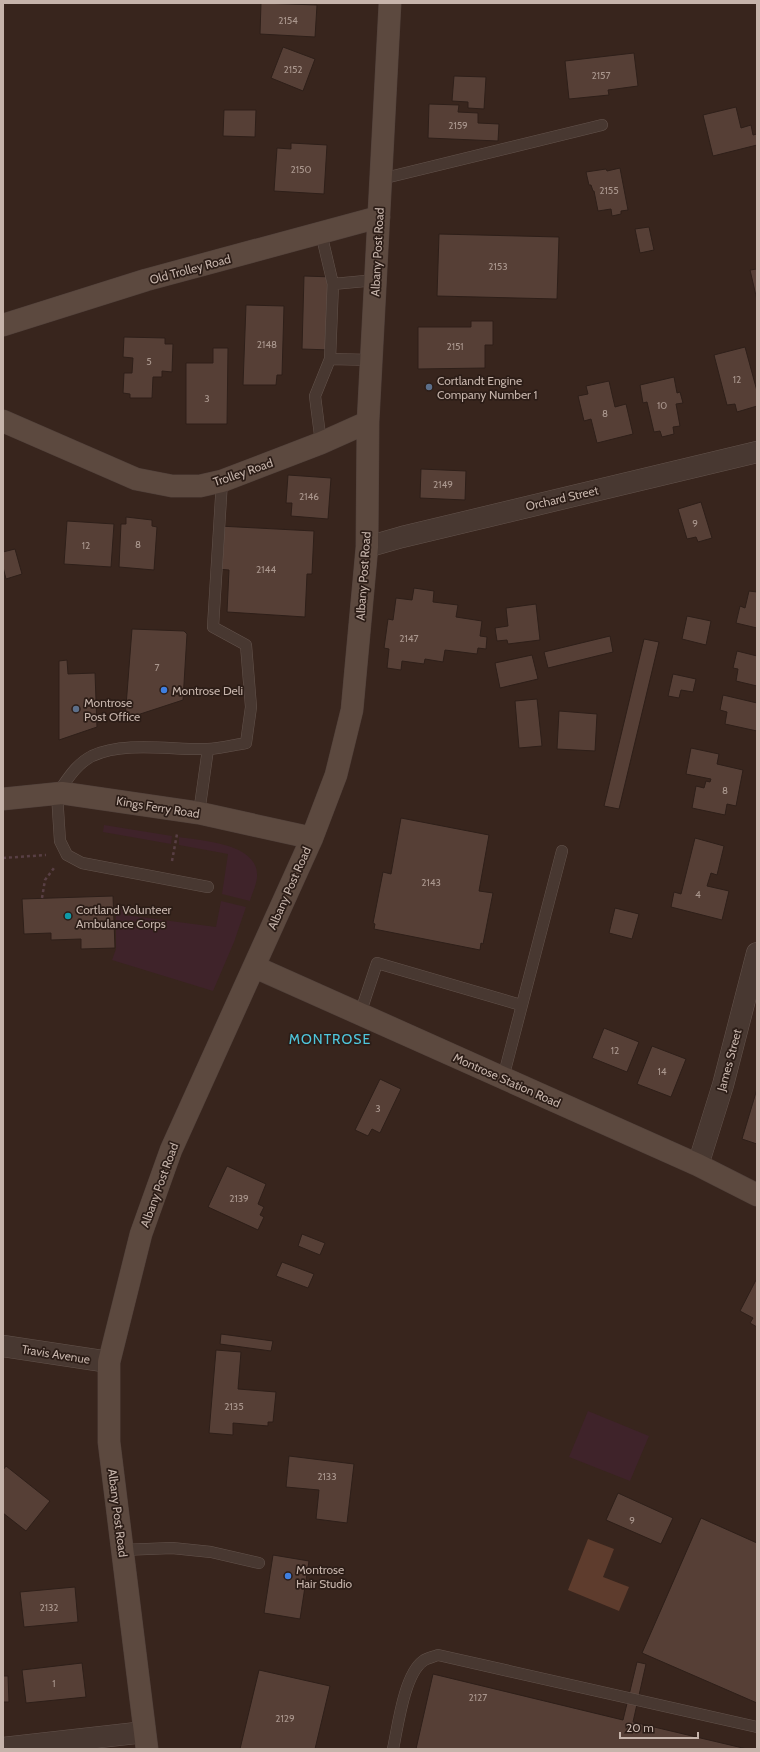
<svg xmlns="http://www.w3.org/2000/svg" width="760" height="1752" viewBox="0 0 760 1752" font-family="Cabin,sans-serif">
	<style>
		.green { fill: #3f232a }
		.water { fill: #5e3c2d }
		.building { fill: #563f36; stroke: #2e1f19 }
		.lines { fill: none; stroke-linecap: round; stroke-linejoin: round }
		.lane-casing { stroke: #63534c; stroke-width: 12 }
		.street-casing { stroke: #63534c; stroke-width: 22 }
		.secondary-casing { stroke: #51413b; stroke-width: 23 }
		.path { stroke: #583f44; stroke-width: 2.5; stroke-dasharray: 3 3; stroke-linecap: butt }
		.lane { stroke: #483831; stroke-width: 11 }
		.street { stroke: #483831; stroke-width: 21 }
		.secondary { stroke: #5c493f; stroke-width: 22 }
		.service-dot { fill: #5c6f8a; stroke: #2c1d17; stroke-width: 1.5 }
		.shop-dot { fill: #3f7fe0; stroke: #2c1d17; stroke-width: 1.5 }
		.culture-dot { fill: #0f9aa8; stroke: #2c1d17; stroke-width: 1.5 }
		.labels { text-anchor: middle; dominant-baseline: central; stroke-width: 3.5; stroke-linejoin: round; paint-order: stroke }
		.number-label { font-size: 10px; fill: #aa978e }
		.street-label { font-size: 12px; fill: #c6b4ab; stroke: #2c1d17 }
		.poi-label { font-size: 12px; fill: #c6b4ab; stroke: #2c1d17; text-anchor: start }
		.quarter-label { font-size: 14px; letter-spacing: 1px; fill: #4fc6dc; stroke: #2c1d17 }
	</style>
	<rect width="100%" height="100%" fill="#38251d"/>
	<!-- green -->
	<path class="green" d="M104,825L172,836L171,844L103,832Z
		M179,837C202,841 256,843 257,874C258,882 252,893 250,901L222,894L228,854L179,845Z
		M221,901L246,907L234,942L213,991L112,960L116,949V906H127L125,915L216,927Z
		M588,1411L649,1436L630,1481L569,1457Z"/>
	<!-- water -->
	<path class="water" d="M588,1539L614,1549L603,1577L629,1587L619,1611L568,1590Z"/>
	<!-- building -->
	<path class="building" d="M261,3L317,5L315,37L260,34Z
		M283,47L315,59L303,91L271,78Z
		M634,53L638,86L608,90L609,95L569,99L565,61Z
		M454,76L486,77L484,109L468,108V102L452,101Z
		M429,104L459,105L458,112L478,113V123L499,124L498,141L428,138Z
		M736,107L741,128L751,125L753,135L757,134V145L713,156L703,115Z
		M224,110H256L255,137L223,136Z
		M291,143L327,145L324,194L274,191L277,148L291,149Z
		M620,168L628,210L621,211V214L612,216L611,209L598,211L594,191H593L591,185H589L586,172L606,169L607,171Z
		M649,227L654,250L640,253L635,229Z
		M439,234L559,237L557,299L437,296Z
		M757,269V300L750,270Z
		M304,276L333,277L331,350L302,349Z
		M246,305L284,306L282,375H277L276,385H243Z
		M471,321H493V345H485V368L418,369V327H471Z
		M124,337L165,338V344H173L172,372L162,371V377H153L152,398H130V394L123,393L124,373H132L133,358L123,357Z
		M745,347L757,391V406L737,412L735,404L727,405L714,355Z
		M213,348H228L227,424H186V363H213Z
		M674,377L677,393L680,392L683,403L676,404L680,426L673,427L674,434L662,437L660,431L654,432L647,402L643,403L640,385Z
		M609,381L615,407L626,404L633,434L597,443L591,419L584,421L578,396L588,394L586,386Z
		M421,469L466,471L465,500L420,498Z
		M288,475L331,478L328,519L291,516L292,503H286Z
		M701,502L712,538L698,542L696,537L687,539L678,509Z
		M126,517L152,520V526L157,527L154,570L119,567L121,524H126Z
		M67,521L114,524L111,567L64,564Z
		M219,526L314,531L312,574H307L305,617L227,612L229,570L217,569Z
		M15,549L22,574L6,579L3,567V552Z
		M414,588L434,591L433,602L458,605L456,617L482,621L480,636L487,637L486,649L478,648L477,654L445,650L443,662L425,659L424,664L402,661L401,670L387,668L389,649L384,648L388,619L393,620L396,598L412,600Z
		M749,591L757,592V628L736,623L740,606L745,608Z
		M536,604L540,640L508,644L507,640L497,641L495,628L508,626L506,608Z
		M687,616L711,621L706,645L682,639Z
		M132,629L184,631L187,634L183,700L125,719Z
		M610,636L613,652L548,668L544,652Z
		M644,639L659,642L619,809L604,806Z
		M737,651L757,656V686L736,681L738,669L733,668Z
		M532,655L538,679L500,688L495,663Z
		M67,660L68,674L95,673L97,727L59,740V661Z
		M673,674L696,679L693,692L681,690L679,698L668,696Z
		M723,695L757,703V731L725,724L727,712L720,710Z
		M537,699L542,746L519,748L515,701Z
		M559,711L597,714L595,751L557,749Z
		M691,748L719,754L717,764L743,770L736,806L727,804L725,815L692,808L696,786L704,788L706,781L710,782L711,779L686,774Z
		M401,818L489,835L479,891L493,893L483,944L481,943L480,950L374,929L375,924L373,923L383,872L391,874Z
		M695,838L724,846L717,875L711,873L707,886L729,891L722,920L671,907L674,892L681,894Z
		M113,896L115,948L81,949V939L51,940V933L24,934L22,899Z
		M615,908L639,914L632,939L609,933Z
		M604,1028L639,1042L627,1072L592,1058Z
		M652,1046L686,1059L671,1097L637,1084Z
		M380,1079L401,1089L380,1133L372,1129L368,1136L355,1130Z
		M757,1089V1144L742,1139Z
		M227,1166L266,1184L258,1204L264,1207L260,1215L264,1217L258,1230L208,1207Z
		M302,1234L325,1243L320,1255L298,1246Z
		M282,1262L314,1274L308,1288L276,1276Z
		M756,1280L757,1281V1327L750,1323L753,1318L740,1311Z
		M221,1334L273,1341L271,1351L220,1344Z
		M216,1350L241,1352L238,1389L276,1392L273,1422H268V1426L233,1423V1435L209,1433Z
		M289,1456L354,1464L347,1523L316,1519L319,1490L286,1487Z
		M6,1466L50,1501L26,1531L3,1513V1470Z
		M618,1493L673,1518L661,1544L606,1520Z
		M701,1518L757,1543V1703L642,1653Z
		M273,1555L309,1561L300,1619L264,1613Z
		M75,1587L78,1622L24,1627L20,1592Z
		M637,1662L646,1664L633,1722L747,1749H416L433,1674L623,1720Z
		M82,1663L86,1697L26,1703L22,1670Z
		M259,1670L330,1686L315,1749H240Z
		M3,1676H8L9,1702H3Z"/>
	<g class="lines">
		<defs>
			<path id="lane" d="M381,179L602,125
				M333,284L376,280
				M330,359L373,360
				M321,443L315,396L330,359L333,284L321,233
				M199,813L208,749
				M208,887L82,863L67,855L60,841L57,794C67,780 76,764 92,756C125,741 171,750 207,749C220,749 233,745 246,743L251,707L246,645L213,627L222,481
				M360,1014L377,963L521,1005
				M503,1078L562,851
				M122,1550L172,1548L211,1552L259,1563
				M393,1749C398,1726 404,1675 423,1661C427,1658 433,1657 438,1655L757,1727"/>
			<path id="street" d="M367,547L402,537L757,452
				M698,1165L723,1085L757,953
				M3,1346L109,1362
				M3,1748L145,1732"/>
			<path id="secondary" d="M3,325L146,280L379,217
				M3,421L136,479L172,486H200L222,481L321,443L368,422
				M3,799L62,793L199,813L312,838
				M255,967L698,1165L757,1195
				M147,1749L109,1442V1362L141,1234L171,1150L312,838L336,775L352,710L367,547L368,422L390,3"/>
		</defs>
		<!-- lane casing -->
		<use href="#lane" class="lane-casing"/>
		<!-- street casing -->
		<use href="#street" class="street-casing"/>
		<!-- secondary casing -->
		<use href="#secondary" class="secondary-casing"/>
		<!-- path -->
		<path class="path" d="M3,858L46,855
			M172,861L177,834
			M42,898L45,880L54,868"/>
		<!-- lane -->
		<use href="#lane" class="lane"/>
		<!-- street -->
		<use href="#street" class="street"/>
		<!-- secondary -->
		<use href="#secondary" class="secondary"/>
	</g>
	<!-- markers -->
	<g class="service-dot">
		<circle cx="429" cy="387" r="4"/>
		<circle cx="76" cy="709" r="4"/>
	</g>
	<g class="shop-dot">
		<circle cx="164" cy="690" r="4"/>
		<circle cx="288" cy="1576" r="4"/>
	</g>
	<circle class="culture-dot" cx="68" cy="916" r="4"/>
	<g class="labels">
		<!-- number labels -->
		<g class="number-label">
			<text x="288" y="20">2154</text>
			<text x="293" y="69">2152</text>
			<text x="601" y="75">2157</text>
			<text x="458" y="125">2159</text>
			<text x="301" y="169">2150</text>
			<text x="609" y="190">2155</text>
			<text x="498" y="266">2153</text>
			<text x="267" y="344">2148</text>
			<text x="455" y="346">2151</text>
			<text x="149" y="361">5</text>
			<text x="737" y="379">12</text>
			<text x="207" y="398">3</text>
			<text x="662" y="405">10</text>
			<text x="605" y="413">8</text>
			<text x="443" y="484">2149</text>
			<text x="309" y="496">2146</text>
			<text x="695" y="523">9</text>
			<text x="138" y="544">8</text>
			<text x="86" y="545">12</text>
			<text x="266" y="569">2144</text>
			<text x="409" y="638">2147</text>
			<text x="157" y="667">7</text>
			<text x="725" y="790">8</text>
			<text x="431" y="882">2143</text>
			<text x="698" y="894">4</text>
			<text x="615" y="1050">12</text>
			<text x="662" y="1071">14</text>
			<text x="378" y="1108">3</text>
			<text x="239" y="1198">2139</text>
			<text x="234" y="1406">2135</text>
			<text x="327" y="1476">2133</text>
			<text x="632" y="1520">9</text>
			<text x="49" y="1607">2132</text>
			<text x="54" y="1683">1</text>
			<text x="478" y="1697">2127</text>
			<text x="285" y="1718">2129</text>
		</g>
		<!-- street labels -->
		<g class="street-label">
			<text transform="translate(377 252) rotate(-87)">Albany Post Road</text>
			<text transform="translate(190 269) rotate(-15)">Old Trolley Road</text>
			<text transform="translate(243 472) rotate(-19)">Trolley Road</text>
			<text transform="translate(562 498) rotate(-13)">Orchard Street</text>
			<text transform="translate(363 576) rotate(-86)">Albany Post Road</text>
			<text transform="translate(158 807) rotate(9)">Kings Ferry Road</text>
			<text transform="translate(289 888) rotate(-66)">Albany Post Road</text>
			<text transform="translate(729 1060) rotate(-75)">James Street</text>
			<text transform="translate(507 1080) rotate(24)">Montrose Station Road</text>
			<text transform="translate(159 1185) rotate(-70)">Albany Post Road</text>
			<text transform="translate(56 1354) rotate(9)">Travis Avenue</text>
			<text transform="translate(118 1513) rotate(83)">Albany Post Road</text>
		</g>
		<!-- poi labels -->
		<g class="poi-label">
			<text x="437" y="380">Cortlandt Engine<tspan x="437" dy="14">Company Number 1</tspan></text>
			<text x="172" y="690">Montrose Deli</text>
			<text x="84" y="702">Montrose<tspan x="84" dy="14">Post Office</tspan></text>
			<text x="76" y="909">Cortland Volunteer<tspan x="76" dy="14">Ambulance Corps</tspan></text>
			<text x="296" y="1569">Montrose<tspan x="296" dy="14">Hair Studio</tspan></text>
		</g>
		<!-- quarter labels -->
		<g class="quarter-label">
			<text x="330" y="1039">MONTROSE</text>
		</g>
	</g>
	<!-- border -->
	<rect width="760" height="1752" fill="none" stroke="#c6b4ab" stroke-width="8"/>
	<!-- scale -->
	<path d="M620 1732v6h78v-6" fill="none" stroke="#c6b4ab" stroke-width="2"/>
	<text x="626" y="1732" font-size="12" fill="#c6b4ab" stroke="#2c1d17" stroke-width="3" paint-order="stroke">20 m</text>
</svg>
